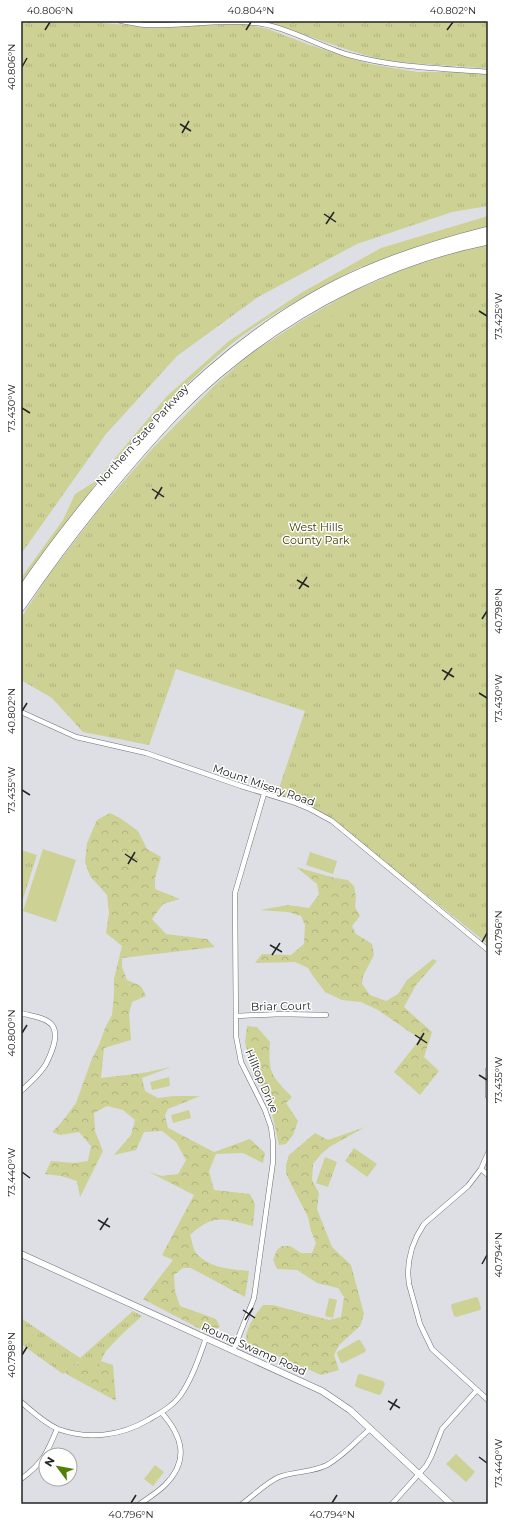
<svg xmlns="http://www.w3.org/2000/svg" width="509" height="1525" viewBox="0 0 509 1525" font-family="Montserrat,sans-serif">
	<style>
		.green { fill: #cdd194 }
		.forest { fill: url(#forest-crowns) }
		.park { fill: url(#park-tufts) }
		.lines { fill: none; stroke-linecap: round; stroke-linejoin: round }
		.minor-casing { stroke: #6d6f74; stroke-width: 5.5 }
		.tertiary-casing { stroke: #6d6f74; stroke-width: 7 }
		.motorway-casing { stroke: #6d6f74; stroke-width: 10 }
		.minor { stroke: #fff; stroke-width: 4.5 }
		.tertiary { stroke: #fff; stroke-width: 6 }
		.motorway { stroke: #fff; stroke-width: 9 }
		.ticks { fill: none; stroke: #232425; stroke-width: 1.5 }
		.labels { text-anchor: middle; dominant-baseline: central; stroke-width: 3; stroke-linejoin: round; paint-order: stroke }
		.street-label { font-size: 11px; fill: #232425; stroke: #fff }
		.park-label { font-size: 11px; fill: #3a3b01; stroke: #fff }
		.neatline { fill: none; stroke: #232425; stroke-width: 1.5 }
		.ticks-label { font-size: 10px; text-anchor: middle; fill: #232425 }
	</style>
	<defs>
		<pattern id="forest-crowns" width="20" height="18" patternUnits="userSpaceOnUse"><rect width="20" height="18" fill="#cdd194"/><path d="M2 6a3 3 0 1 1 6 0M12 15a3 3 0 1 1 6 0" fill="none" stroke="#b0b37f"/></pattern>
		<pattern id="park-tufts" width="24" height="20" patternUnits="userSpaceOnUse"><rect width="24" height="20" fill="#cdd194"/><path d="M3 7l-1-3M5 7V3M7 7l1-3M15 17l-1-3M17 17v-4M19 17l1-3" fill="none" stroke="#b0b37f"/></pattern>
	</defs>
	<rect width="100%" height="100%" fill="#dddfe5"/>
	<!-- green -->
	<path class="green" d="M488,216V227L367,267H360C314,291 263,317 223,351C175,392 134,439 93,487L92,492L21,587V578L63,520L75,494L96,481L167,396L229,341L301,293L381,248Z
		M488,245V257L21,627V618L48,576L98,511L151,450L214,386L250,354L301,321L349,293L404,269L459,251Z
		M43,849L76,860L56,922L23,911Z
		M310,852L337,861L333,874L306,865Z
		M169,1077L170,1086L152,1090L150,1082Z
		M189,1110L191,1118L173,1123L171,1115Z
		M476,1297L478,1298L481,1308L480,1310L456,1317L454,1316L451,1306L452,1304Z
		M329,1298L337,1300L333,1318L325,1316Z
		M358,1340H360L366,1350L365,1352L343,1363H341L337,1354V1352Z
		M360,1374L383,1381L385,1384L381,1394L379,1395L356,1387L355,1385L358,1375Z
		M456,1454L475,1472L466,1482L446,1464Z
		M155,1465L164,1472L153,1486L144,1479Z"/>
	<!-- forest -->
	<path class="forest" d="M110,813L120,818L138,831L147,849L161,857L155,878V889L180,899L163,904L152,919L166,934L207,939L215,947L122,958V967L127,980L141,986L146,996L132,1002L129,1014L131,1040L104,1048L101,1078L143,1073L171,1067L142,1078L145,1091L158,1098L174,1096H200L168,1109L165,1115L168,1128L214,1152L250,1139L265,1153L263,1163L243,1153L216,1154L209,1171L214,1190L250,1194L255,1204L253,1226C223,1219 215,1213 190,1235C192,1240 193,1249 196,1253C209,1268 230,1269 249,1271L245,1297L191,1268H183L174,1275L175,1291L180,1306L216,1319L220,1327L206,1332L143,1299L173,1260L162,1255L194,1195L149,1172L162,1176L178,1174L186,1160L176,1142L162,1131L144,1132L136,1150L114,1155L131,1135L135,1120L123,1110L107,1106L94,1113L95,1131L103,1151L80,1197L77,1181L61,1176L45,1174L51,1161L74,1163L88,1161L91,1146L79,1132L60,1135L52,1132L61,1123L76,1103L91,1061L99,1045L105,1028L112,1015L114,994V979L122,946L106,933L109,913L107,895L90,876L85,862L87,843L97,820Z
		M296,867L335,878L348,880L354,886L356,897L355,907L360,916L352,926L356,934L372,944L374,955L363,976L362,984L370,995L386,1001L398,994L407,980L433,959L437,961L416,985L404,1007L432,1032L424,1057L439,1071L420,1095L394,1072L420,1039L378,1010L361,1002L342,1000L325,992L313,976L308,968L295,962L255,963L262,954L291,955L304,944L305,925L301,916L288,912L260,910L288,905L309,908L319,894L317,884Z
		M247,1026L257,1027L270,1042C268,1073 271,1075 292,1097L286,1103L298,1121L293,1135L286,1144L279,1145L268,1095L261,1086L253,1067L245,1043Z
		M365,1127L331,1146L321,1154L313,1164L312,1180L319,1193L317,1209L332,1247L351,1265L364,1314L360,1326L339,1345L334,1355L339,1370L321,1375L246,1342C245,1329 255,1315 263,1305H273L329,1320L341,1317L344,1297L338,1288L317,1283L297,1270L277,1269L273,1260L277,1250L282,1246H290L301,1253H312L316,1243L311,1231L308,1217L290,1182L286,1173V1165L289,1155L315,1133L328,1140Z
		M133,1314L139,1316L105,1352L101,1361L113,1365L116,1401L68,1375L21,1344V1320L65,1358L77,1364Z"/>
	<!-- park -->
	<path class="park" d="M21,21H76L153,27L245,24L268,29L307,44L369,64L418,72H458L488,74V206L452,212L357,244L258,297L177,356L106,434L21,554Z
		M252,21H488V69C449,64 411,66 372,57C332,47 294,27 252,21Z
		M488,254V944L325,814L277,794L305,711L176,669L149,745L83,732L52,698L21,680V625L40,593L87,533L158,450L235,371L398,278Z
		M21,850L37,855L23,899H21Z
		M354,1148L377,1164L367,1177L345,1161Z
		M325,1157L337,1162L328,1187L316,1183Z
		M133,1311L142,1316L102,1352L98,1370L78,1362L63,1374L21,1344V1318L80,1358Z"/>
	<g class="lines">
		<defs>
			<path id="minor" d="M121,21C130,22 139,25 148,25C186,26 225,18 263,24C291,29 321,47 349,55C397,68 440,68 488,72
				M21,712L76,737L146,753L241,786L293,802L310,809L332,821L488,950
				M21,1013C30,1016 46,1017 52,1025C60,1035 51,1054 46,1064C40,1074 30,1083 21,1091
				M236,1016L281,1014L326,1015
				M488,1070V1096
				M488,1153L481,1169L468,1186L424,1224L417,1236L412,1248L409,1261L408,1273L409,1284L420,1324L432,1349L488,1400
				M481,1169L488,1175
				M233,1351L254,1298L273,1162V1142L271,1127L265,1110L241,1062L236,1036L235,893L264,794
				M21,1402C32,1411 44,1423 58,1429C88,1440 121,1436 148,1420C160,1413 172,1407 180,1396C192,1379 199,1358 206,1338
				M21,1479C43,1463 47,1453 57,1429
				M140,1504C148,1498 158,1492 165,1485C190,1460 182,1436 162,1413
				M242,1504C253,1496 267,1482 279,1477C294,1471 311,1473 327,1465C343,1456 356,1441 370,1429
				M392,1504L426,1466L431,1457L442,1429L477,1390"/>
			<path id="tertiary" d="M21,1254L322,1391L350,1410L451,1504"/>
			<path id="motorway" d="M21,592C48,552 77,515 108,478C172,401 239,337 328,289C379,262 432,245 488,231
				M21,606C55,556 92,508 131,463C162,427 194,392 231,363C305,303 394,259 488,240"/>
		</defs>
		<!-- minor casing -->
		<use href="#minor" class="minor-casing"/>
		<!-- tertiary casing -->
		<use href="#tertiary" class="tertiary-casing"/>
		<!-- motorway casing -->
		<use href="#motorway" class="motorway-casing"/>
		<!-- minor -->
		<use href="#minor" class="minor"/>
		<!-- tertiary -->
		<use href="#tertiary" class="tertiary"/>
		<!-- motorway -->
		<use href="#motorway" class="motorway"/>
	</g>
	<!-- ticks -->
	<path class="ticks" d="M45,30L50,22M246,30L251,22M447,30L453,22M22,67L27,58M180,124L191,131M182,133L189,121M324,214L336,222M326,224L334,212M479,311L487,316M22,408L30,413M152,489L164,497M155,499L162,487M297,580L309,587M299,589L307,577M482,619L487,611M442,670L454,677M444,680L452,668M479,693L487,698M22,711L27,703M22,790L30,795M125,854L137,862M128,864L135,852M482,942L487,933M270,945L282,952M272,955L280,943M22,1033L27,1025M415,1035L427,1043M417,1045L424,1033M479,1075L487,1080M22,1172L30,1178M98,1220L110,1227M100,1230L108,1218M482,1264L487,1255M243,1310L255,1318M245,1320L253,1308M22,1355L27,1347M388,1401L400,1408M390,1410L397,1399M479,1457L487,1463M131,1503L136,1495M332,1503L337,1495"/>
	<g class="labels">
		<!-- street labels -->
		<g class="street-label">
			<text transform="translate(142 435) rotate(-48)">Northern State Parkway</text>
			<text transform="translate(264 785) rotate(19)">Mount Misery Road</text>
			<text transform="translate(281 1006) rotate(-1)">Briar Court</text>
			<text transform="translate(262 1081) rotate(67)">Hilltop Drive</text>
			<text transform="translate(254 1349) rotate(24)">Round Swamp Road</text>
		</g>
		<!-- park labels -->
		<g class="park-label">
			<text x="316" y="527">West Hills<tspan x="316" dy="13">County Park</tspan></text>
		</g>
	</g>
	<!-- border -->
	<rect width="509" height="1525" fill="none" stroke="#ffffff" stroke-width="44"/>
	<!-- north arrow -->
	<g transform="translate(58 1467) rotate(302)"><circle r="19" fill="#ffffff" stroke="#a7a7a8"/>
	<path d="M0-3L7 15L0 10L-7 15Z" fill="#517f08"/>
	<text y="-6" font-size="11" font-weight="bold" text-anchor="middle" fill="#232425">N</text>
	</g>
	<rect x="22" y="22" width="465" height="1481" class="neatline"/>
	<g class="ticks-label">
		<text x="50" y="14">40.806°N</text>
		<text x="251" y="14">40.804°N</text>
		<text x="453" y="14">40.802°N</text>
		<text transform="translate(11 67) rotate(-90)" y="4">40.806°N</text>
		<text transform="translate(498 316) rotate(-90)" y="4">73.425°W</text>
		<text transform="translate(11 408) rotate(-90)" y="4">73.430°W</text>
		<text transform="translate(498 611) rotate(-90)" y="4">40.798°N</text>
		<text transform="translate(498 698) rotate(-90)" y="4">73.430°W</text>
		<text transform="translate(11 711) rotate(-90)" y="4">40.802°N</text>
		<text transform="translate(11 790) rotate(-90)" y="4">73.435°W</text>
		<text transform="translate(498 933) rotate(-90)" y="4">40.796°N</text>
		<text transform="translate(11 1033) rotate(-90)" y="4">40.800°N</text>
		<text transform="translate(498 1080) rotate(-90)" y="4">73.435°W</text>
		<text transform="translate(11 1172) rotate(-90)" y="4">73.440°W</text>
		<text transform="translate(498 1255) rotate(-90)" y="4">40.794°N</text>
		<text transform="translate(11 1355) rotate(-90)" y="4">40.798°N</text>
		<text transform="translate(498 1463) rotate(-90)" y="4">73.440°W</text>
		<text x="131" y="1518">40.796°N</text>
		<text x="332" y="1518">40.794°N</text>
	</g>
</svg>
